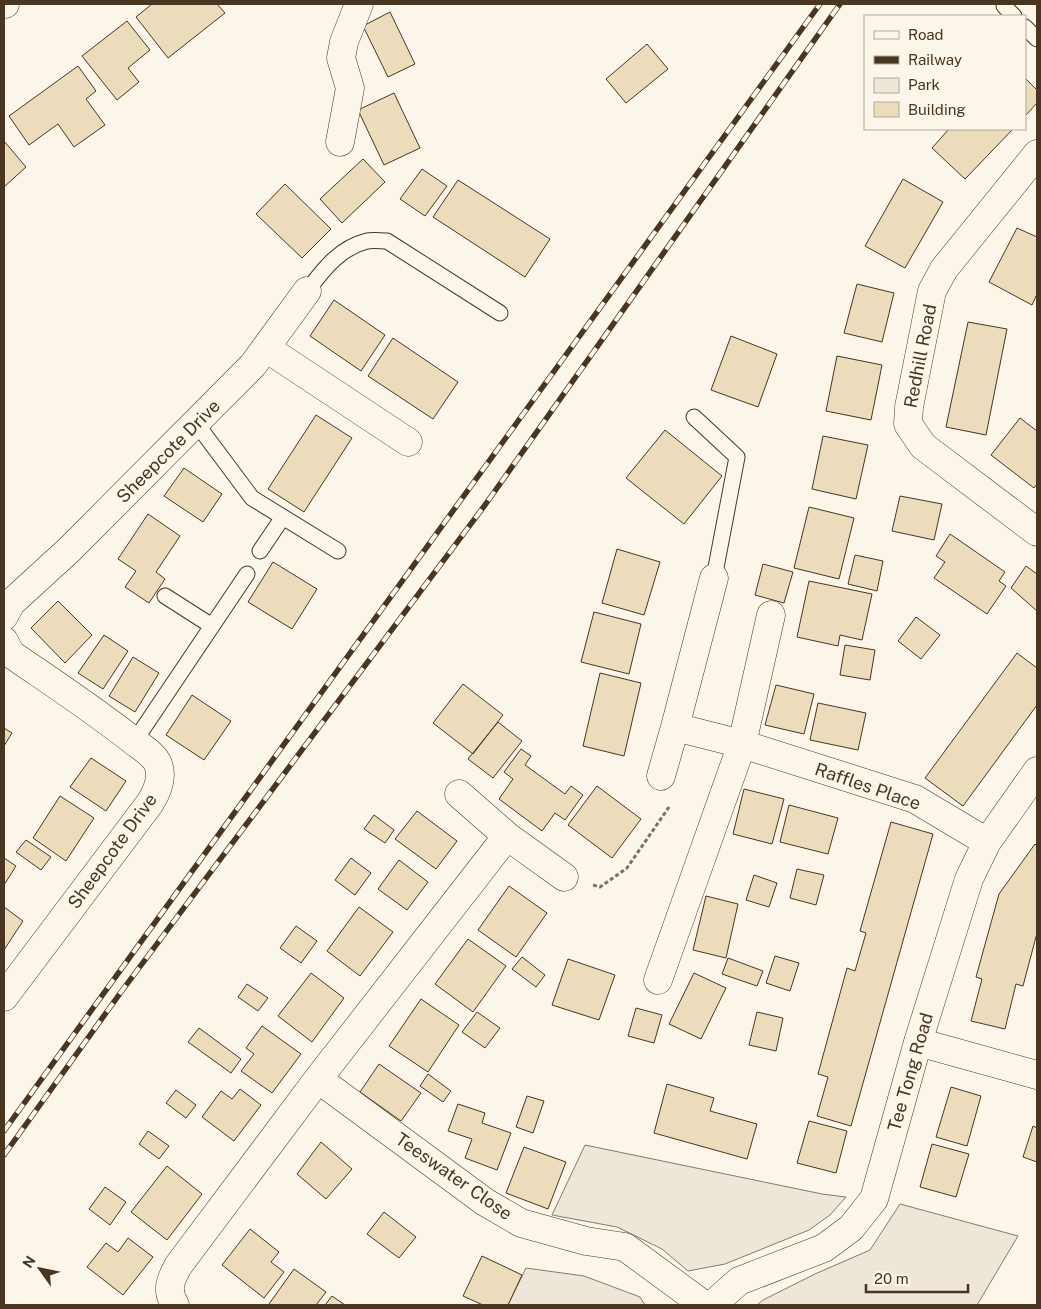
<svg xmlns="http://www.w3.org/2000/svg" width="1041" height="1309" viewBox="0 0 1041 1309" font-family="'Public Sans',sans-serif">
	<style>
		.green { fill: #ede6d9; stroke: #887966 }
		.building { fill: #ecdcbc; stroke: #4a3520 }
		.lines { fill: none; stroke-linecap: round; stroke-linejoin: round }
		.service-casing { stroke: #4a3520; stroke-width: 17 }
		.minor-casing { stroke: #4a3520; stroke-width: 29 }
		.path { stroke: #7f6f5c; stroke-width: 3; stroke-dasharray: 4 2.5; stroke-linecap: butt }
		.service { stroke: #fbf6e9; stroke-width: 15 }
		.minor { stroke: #fbf6e9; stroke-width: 28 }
		.rail-casing { stroke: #4a3520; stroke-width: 5.5 }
		.rail { stroke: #fbf6e9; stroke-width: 4; stroke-dasharray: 11; stroke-linecap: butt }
		.labels { text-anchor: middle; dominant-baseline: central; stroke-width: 4; stroke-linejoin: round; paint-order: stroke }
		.street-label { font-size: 18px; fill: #4a3520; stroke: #fbf6e9 }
	</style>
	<rect width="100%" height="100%" fill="#fbf6e9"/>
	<!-- green -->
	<path class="green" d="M585,1145L822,1194L846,1197L830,1215L809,1230L725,1264L688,1271L662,1249L617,1227L552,1215Z
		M900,1204L1018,1236L977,1305H757L763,1300L815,1274L870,1250Z
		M526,1268L584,1276L640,1297L645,1305H508Z"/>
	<!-- building -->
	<path class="building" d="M152,4H217L225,13L168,58L136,17Z
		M390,12L415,64L388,77L363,26Z
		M127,21L150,50L128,68L139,82L117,100L82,56Z
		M647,44L668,69L626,103L606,79Z
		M78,66L96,91L86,99L105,125L74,147L58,124L29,145L9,116Z
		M1025,78L1037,90V103L1025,116Z
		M394,93L420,148L384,165L358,110Z
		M949,129H1013L965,179L932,148Z
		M4,141L26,167L4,187Z
		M363,159L385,182L342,223L320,199Z
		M422,169L447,186L425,216L400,199Z
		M903,179L943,202L905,268L865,246Z
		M458,180L550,239L525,277L433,217Z
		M285,184L331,229L302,258L256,214Z
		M1017,228L1037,237V294L1032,305L989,282Z
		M857,284L894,293L882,342L844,333Z
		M334,300L385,335L361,371L310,336Z
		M968,322L1007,329L986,435L946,427Z
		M731,336L777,354L758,407L711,390Z
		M393,338L458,382L433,419L368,376Z
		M837,356L882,365L871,420L826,411Z
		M316,415L352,438L304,512L268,489Z
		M1020,418L1037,431V484L1034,488L991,455Z
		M665,430L722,476L684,524L626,478Z
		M823,436L868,445L856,499L812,489Z
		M184,468L222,494L203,522L164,496Z
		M900,496L942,504L934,540L892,531Z
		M809,507L854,518L839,579L794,568Z
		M148,514L180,536L156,572L165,579L149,603L125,587L136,571L118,559Z
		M950,534L1005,572L999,581L1006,586L987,614L934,578L945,562L936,556Z
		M617,549L660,562L644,615L602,603Z
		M855,555L883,561L877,591L848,584Z
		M273,562L317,589L292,629L248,602Z
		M763,564L793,572L784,603L755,595Z
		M1026,566L1037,574V611L1011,588Z
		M809,581L872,594L862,640L840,635L838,646L797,637Z
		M58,601L92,635L65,663L31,628Z
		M594,612L641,624L629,674L581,662Z
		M916,617L940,635L921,659L898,641Z
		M104,635L128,651L103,689L78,673Z
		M845,645L875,650L870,680L840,675Z
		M1017,653L1037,668V705L963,806L925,778Z
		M133,657L159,673L135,712L109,696Z
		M600,673L641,683L624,756L583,746Z
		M463,684L503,715L473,754L433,723Z
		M776,685L814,694L804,734L765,725Z
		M192,695L231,721L204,760L166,735Z
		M818,703L866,713L858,750L810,740Z
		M498,722L522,741L493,778L468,759Z
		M4,728L12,733L4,746Z
		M521,749L531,756L525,765L565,794L571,786L583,795L565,820L555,813L542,831L499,799L513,779L504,772Z
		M91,758L126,781L106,811L70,787Z
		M597,786L641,819L612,858L568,825Z
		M744,789L784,799L772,844L733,834Z
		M60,796L94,818L66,861L33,838Z
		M789,805L838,818L828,854L780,842Z
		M417,811L457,841L436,869L395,839Z
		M374,815L394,830L385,843L364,829Z
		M891,822L933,834L851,1126L817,1116L828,1077L818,1074L847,968L855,971L866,933L860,931Z
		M26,840L51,857L41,870L16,852Z
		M1035,844L1037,846V933L1023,986L1016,984L1005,1029L971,1021L982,979L976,977L999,894Z
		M4,858L16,866L4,885Z
		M351,858L371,873L355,895L335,880Z
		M399,860L428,882L407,910L378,889Z
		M797,869L824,875L816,905L790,898Z
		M754,875L777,883L769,907L746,900Z
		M509,886L547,913L516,957L478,930Z
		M706,896L738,904L726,958L693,950Z
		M4,907L23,921L4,950Z
		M359,907L393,932L360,976L327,951Z
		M296,926L317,941L301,963L280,948Z
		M468,939L506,966L473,1012L435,984Z
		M775,956L799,963L790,991L766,983Z
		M522,957L545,975L536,987L512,969Z
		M728,958L763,971L757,986L722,974Z
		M568,959L615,975L599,1020L552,1005Z
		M311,973L344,998L312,1042L278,1016Z
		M694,973L726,988L701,1039L669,1024Z
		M247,984L268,998L258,1011L238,997Z
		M421,999L459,1025L428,1072L389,1046Z
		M636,1008L662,1015L654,1043L628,1036Z
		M477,1012L500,1028L485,1048L462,1032Z
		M757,1012L783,1018L776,1051L749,1045Z
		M262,1026L301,1054L272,1093L241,1071L254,1054L246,1048Z
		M199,1028L241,1059L231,1073L188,1042Z
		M379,1064L421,1093L401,1121L360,1092Z
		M428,1074L451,1091L443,1102L420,1086Z
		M667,1084L714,1098L710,1111L757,1124L747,1159L654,1133Z
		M951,1087L981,1096L967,1146L936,1137Z
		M240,1089L261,1105L234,1141L202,1117L221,1091L232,1099Z
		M176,1090L196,1105L186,1118L166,1103Z
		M527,1096L544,1101L533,1133L516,1127Z
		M458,1104L485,1113L482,1123L511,1133L497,1170L465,1158L472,1139L448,1131Z
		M809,1121L847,1131L836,1173L797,1163Z
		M1033,1126L1037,1128V1162L1023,1157Z
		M148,1131L169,1146L159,1159L139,1144Z
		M321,1142L352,1169L326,1199L297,1174Z
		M932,1144L969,1154L956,1197L920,1187Z
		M524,1147L566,1162L548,1209L506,1193Z
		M167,1166L202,1194L167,1240L131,1212Z
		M105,1187L126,1202L110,1225L89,1209Z
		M384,1212L416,1237L399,1258L367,1234Z
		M250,1229L279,1252L271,1262L284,1272L264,1298L222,1265Z
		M128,1238L153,1257L123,1295L87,1267L106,1243L118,1252Z
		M482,1256L522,1275L508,1305H483L463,1296Z
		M294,1269L326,1292L316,1305H271L269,1304Z
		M332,1296L345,1305H325Z"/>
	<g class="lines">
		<defs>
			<path id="service" d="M1004,6L1014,16
				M1025,27L1037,39
				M307,291C323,270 339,248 367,241C373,240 381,241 387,241L500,313
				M694,417L737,457L714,578
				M196,423L252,498L338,551
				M260,551L283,517
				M165,596L212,626
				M134,742L247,574"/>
			<path id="minor" d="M4,4H5
				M340,142L350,88L341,58L344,42L359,4
				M1037,154L944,269L932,291L909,407L908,424L923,446L1037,532
				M266,348L408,442
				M714,578L675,727L742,744L915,799L987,842
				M4,616L11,603L70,549L253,365L307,291
				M4,641L11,654C53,683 96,711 136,743C143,748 154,755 158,764C163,777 157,792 150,803L4,997
				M661,776L675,727
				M459,794L507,836L564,877
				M658,980L742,744L771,615
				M918,1042L1037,1075
				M318,1079L485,1202L521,1223L586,1241L625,1247L704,1305
				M175,1305C166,1290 170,1281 178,1266L318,1079L507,836
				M712,1305L739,1281L824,1248L851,1228L874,1199L918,1042L969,879L987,842L1037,771"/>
		</defs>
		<!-- service casing -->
		<use href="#service" class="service-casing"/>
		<!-- minor casing -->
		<use href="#minor" class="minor-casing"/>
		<!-- path -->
		<path class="path" d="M593,885L600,887L627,868L669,807"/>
		<!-- service -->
		<use href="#service" class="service"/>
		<!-- minor -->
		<use href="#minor" class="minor"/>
		<defs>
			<path id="rail" d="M4,1131L820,4
				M4,1155L121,992L485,505L840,4"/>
		</defs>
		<!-- rail casing -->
		<use href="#rail" class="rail-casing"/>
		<!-- rail -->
		<use href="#rail" class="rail"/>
	</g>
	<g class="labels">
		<!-- street labels -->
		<g class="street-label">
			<text transform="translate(920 356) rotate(-79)">Redhill Road</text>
			<text transform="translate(168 451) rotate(-45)">Sheepcote Drive</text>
			<text transform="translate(868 786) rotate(19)">Raffles Place</text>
			<text transform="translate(112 851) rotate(-54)">Sheepcote Drive</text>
			<text transform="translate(910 1072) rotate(-74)">Tee Tong Road</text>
			<text transform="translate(454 1176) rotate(35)">Teeswater Close</text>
		</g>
	</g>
	<!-- border -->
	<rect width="1041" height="1309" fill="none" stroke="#4a3520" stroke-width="10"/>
	<!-- legend -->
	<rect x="864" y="15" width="162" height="115" fill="#fbf6e9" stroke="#b4a999"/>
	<rect x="874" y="31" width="25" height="8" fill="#fbf6e9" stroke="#b4a999"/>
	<text x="908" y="40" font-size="15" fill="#4a3520">Road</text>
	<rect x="874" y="56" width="25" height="8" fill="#4a3520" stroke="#b4a999"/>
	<text x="908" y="65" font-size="15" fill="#4a3520">Railway</text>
	<rect x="874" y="78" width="25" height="15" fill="#ede6d9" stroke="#b4a999"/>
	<text x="908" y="90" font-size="15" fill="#4a3520">Park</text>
	<rect x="874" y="102" width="25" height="15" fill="#ecdcbc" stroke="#b4a999"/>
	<text x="908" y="115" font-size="15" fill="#4a3520">Building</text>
	<!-- north arrow -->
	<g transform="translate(40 1269) rotate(303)" stroke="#fbf6e9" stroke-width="4" paint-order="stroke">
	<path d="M0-4L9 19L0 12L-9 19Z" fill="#4a3520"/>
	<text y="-8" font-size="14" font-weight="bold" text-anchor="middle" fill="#4a3520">N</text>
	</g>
	<!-- scale -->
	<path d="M866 1284v8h102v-8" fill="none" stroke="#4a3520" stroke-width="2.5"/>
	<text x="874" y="1284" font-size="15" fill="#4a3520" stroke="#fbf6e9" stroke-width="4" paint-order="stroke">20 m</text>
</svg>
